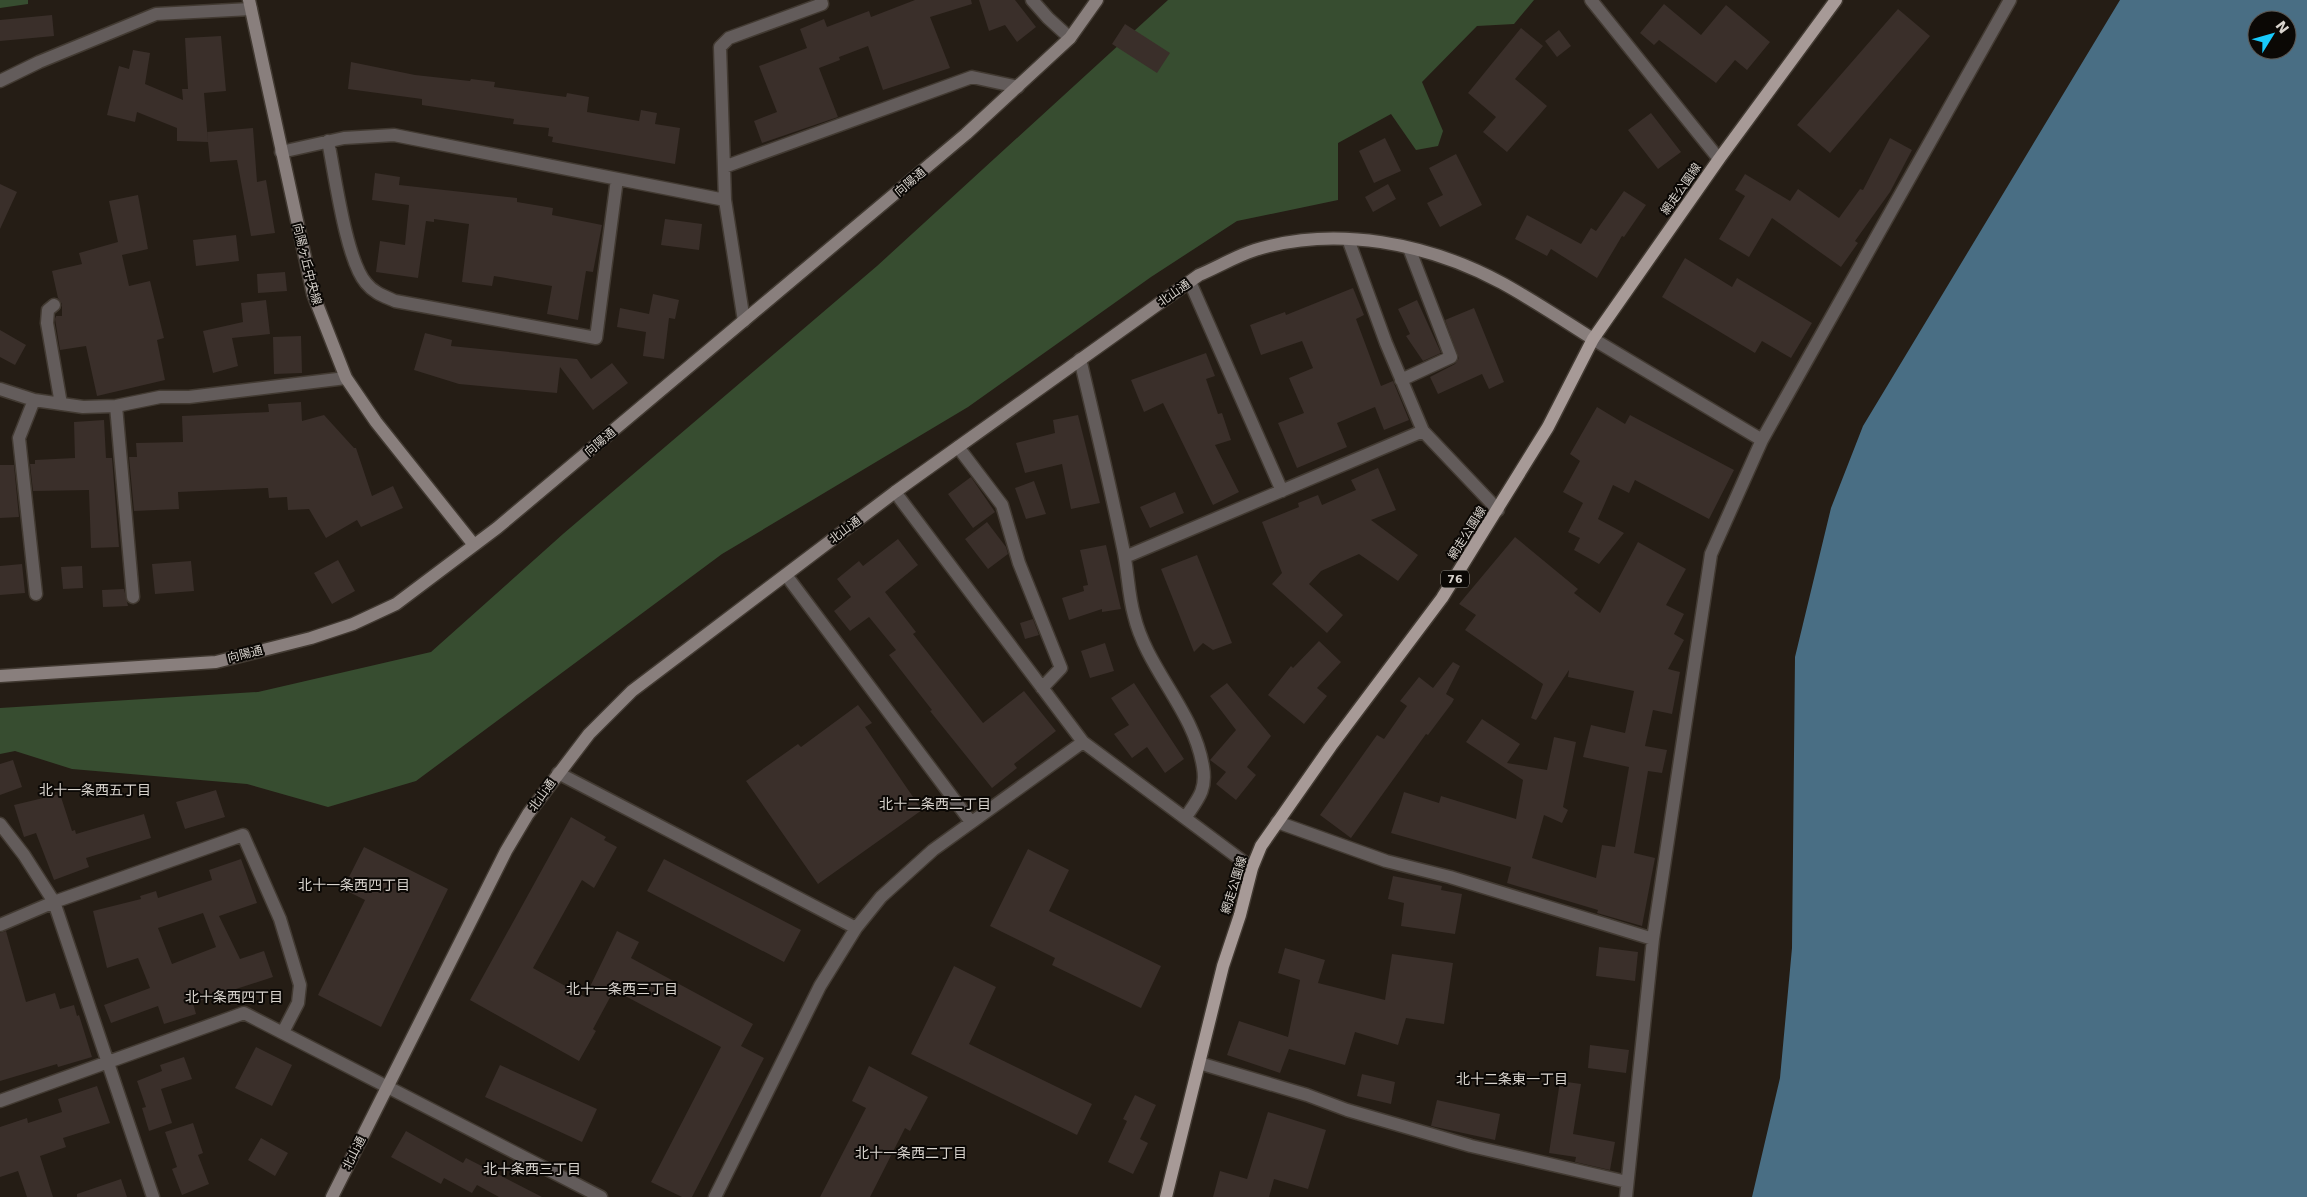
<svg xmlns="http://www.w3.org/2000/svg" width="2307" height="1197" viewBox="0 0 2307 1197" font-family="'DejaVu Sans','Noto Sans JP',sans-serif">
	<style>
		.forest { fill: #374d30 }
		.water { fill: #496e84; fill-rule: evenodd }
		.building { fill: #3a2f2a; fill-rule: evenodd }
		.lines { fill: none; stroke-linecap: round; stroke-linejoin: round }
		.street-casing { stroke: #423a32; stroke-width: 15 }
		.secondary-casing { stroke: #423a32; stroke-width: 15 }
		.primary-casing { stroke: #423a32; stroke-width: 15 }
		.street { stroke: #635c5b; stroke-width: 12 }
		.secondary { stroke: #897f7d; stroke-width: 12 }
		.primary { stroke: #a79a97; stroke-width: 12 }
		.labels { text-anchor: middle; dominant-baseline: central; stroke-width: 4; stroke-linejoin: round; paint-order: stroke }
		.shield { fill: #0b0805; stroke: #9a9691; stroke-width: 1 }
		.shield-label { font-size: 11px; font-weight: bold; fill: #d8d3cd }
		.street-label { font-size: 12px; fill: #d8d3cd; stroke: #0b0805 }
		.neighbourhood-label { font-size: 14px; fill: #d8d3cd; stroke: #0b0805 }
	</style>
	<rect width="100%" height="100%" fill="#251d15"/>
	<!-- forest -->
	<path class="forest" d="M0,0H28V4L0,8Z
		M1168,0H1534L1514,24L1477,26L1422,82L1443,131L1438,146L1416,150L1391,114L1338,143V200L1237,221L1151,277L968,407L722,554L416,781L328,807L247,784L72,769L15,751L0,754V708L258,692L431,652L563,534L877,266Z"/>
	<!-- water -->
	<path class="water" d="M2120,0H2307V1197H1752L1780,1078L1792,948L1795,657L1831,508L1863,426ZM2257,20H2287V50H2257Z"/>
	<!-- building -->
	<path class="building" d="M915,0H971L972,4L930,17L950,68L883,90L868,46L839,57L840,60L819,68L838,117L762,143L754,121L777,112L759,66L807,48L800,29L824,19L827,27L869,11L871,17Z
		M979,0H1015L1036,27L1017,42L1005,25L989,31Z
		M1664,4L1701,35L1726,5L1770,42L1747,70L1735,60L1716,83L1659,40L1654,45L1640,33Z
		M1898,9L1930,36L1830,153L1797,125Z
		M52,15L54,36L0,41V20Z
		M1125,24L1170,53L1157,73L1112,44Z
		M1521,28L1543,46L1515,79L1547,106L1507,152L1483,132L1496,117L1468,93Z
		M1559,30L1571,46L1557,57L1545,41Z
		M221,36L226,91L204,93L208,142L177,141V128L137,112L135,122L107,115L119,66L129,69L133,50L150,53L145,84L183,100L182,89H188L185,38Z
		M351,62L415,75L470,81L471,79L495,82L494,87L566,97L567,93L589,97L587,112L639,121L641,110L657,113L655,124L680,128L675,164L552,142L553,137L548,136L549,128L513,124L514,119L422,105V99L348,89Z
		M1651,113L1681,152L1658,169L1628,130Z
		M253,128L257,182L266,180L275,233L251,236L237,160L210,162L207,132Z
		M1385,138L1401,171L1374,183L1359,151Z
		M1890,138L1912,150L1890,192L1855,241L1858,243L1841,267L1772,218L1749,257L1719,239L1745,196L1735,190L1745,174L1790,201L1798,189L1839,218L1860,189L1863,190Z
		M1456,154L1482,205L1440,227L1427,203L1443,195L1429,168Z
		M375,173L400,177L399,185L517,198V202L553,208L552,215L602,225L593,272L586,271L578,320L547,314L552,286L494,276L492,286L462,282L469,224L434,219V222L426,221L418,278L376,272L380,241L405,245L409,205L372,200Z
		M0,184L17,192L0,229Z
		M1388,184L1396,199L1373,212L1365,197Z
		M1624,191L1646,205L1624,237L1622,236L1597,278L1551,249L1547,256L1515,239L1527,215L1581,244L1591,228L1596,231Z
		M138,195L148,249L122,255L129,286L150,281L164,338L157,340L165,380L97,396L86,346L60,350L55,319L56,316H62V304L58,298L52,271L82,264L79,253L118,242L109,201Z
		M665,219L702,224L699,250L661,245Z
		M236,235L239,261L196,266L193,240Z
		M1685,258L1732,287L1737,278L1812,323L1791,358L1762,341L1755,353L1662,297Z
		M285,272L287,291L258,293L257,274Z
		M1353,288L1364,315L1356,319L1381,386L1393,381L1409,420L1384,430L1375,407L1337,423L1347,447L1297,468L1278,423L1304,413L1289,378L1313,368L1302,341L1261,355L1250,325L1285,312L1286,315Z
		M653,294L679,300L675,319L669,318L664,359L643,356L646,332L617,327L620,308L649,314Z
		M266,300L270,334L232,338L238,366L213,373L203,331L243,322L241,303Z
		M1417,300L1441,353L1423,361L1406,336L1410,334L1398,309Z
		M1474,308L1504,382L1489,389L1482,374L1438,394L1430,377L1455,364L1459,358L1445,320Z
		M0,330L26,345L15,365L0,357Z
		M425,333L452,340L451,346L577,359L591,379L612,363L628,383L593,410L560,367L557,393L459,384L414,370Z
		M301,336L302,373L274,374L273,337Z
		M1206,353L1215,376L1206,379L1218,414L1222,413L1231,440L1215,445L1239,492L1213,505L1163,403L1144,412L1131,380Z
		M301,402L302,421L324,415L354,448H356L372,496L393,486L403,508L361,527L357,520L326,538L309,509L288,510L287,497L269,498L268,488L178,492L179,509L134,511L129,457H137L136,443L183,442L182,416L269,412L268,404Z
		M1597,407L1625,424L1630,415L1734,470L1709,519L1635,480L1629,493L1613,485L1598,519L1624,533L1599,564L1574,550L1580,538L1568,532L1583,503L1563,492L1580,461L1570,454Z
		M1078,415L1100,503L1071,509L1062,464L1025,473L1016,443L1055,433L1053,420Z
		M104,420L106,458H112L119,547L91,548L89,490L33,491L30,464H35V460L75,458L74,422Z
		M0,465H14L19,517L0,518Z
		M1378,468L1396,510L1371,520L1418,555L1398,581L1359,554L1321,571L1309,584L1343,615L1327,633L1272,584L1282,573L1262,522L1299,507L1298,503L1318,495L1322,505L1356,490L1351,480Z
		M971,477L995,512L973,528L948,494Z
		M1034,481L1046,514L1026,519L1015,488Z
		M1175,492L1184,513L1150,528L1140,507Z
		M987,522L1006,547L1008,554L988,569L965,539Z
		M1515,537L1578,589L1574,593L1600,613L1638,542L1686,569L1666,605L1684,614L1674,634L1684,640L1668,669L1680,672L1672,714L1653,710L1645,746L1667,750L1662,773L1648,771L1634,853L1655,858L1642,926L1597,913L1598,910L1507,883L1511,867L1391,833L1404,792L1439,803L1441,796L1516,819L1523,780L1466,742L1482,719L1520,744L1507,763L1547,770L1554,737L1576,742L1563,807L1568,810L1562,823L1544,815L1532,858L1596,878L1602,845L1615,847L1629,767L1583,757L1591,725L1625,733L1634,691L1568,677L1569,670L1536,720L1531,718L1543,684L1465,630L1476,615L1459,604Z
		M898,539L918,565L885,592L916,632L913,634L957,690L983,723L1024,691L1056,731L1014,764L1017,768L992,788L930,711L932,710L889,655L896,650L869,617L850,631L834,611L851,597L837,579L859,561L863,566Z
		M1106,545L1121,609L1102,612V609L1069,620L1062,598L1084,591L1083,586L1088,585L1080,550Z
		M1197,555L1232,643L1213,650L1203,643L1194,652L1161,569Z
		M338,560L355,591L332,604L314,573Z
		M191,561L194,591L155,594L152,564Z
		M22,564L25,593L0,595V566Z
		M82,566L83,588L63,589L61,567Z
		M124,589L128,606L103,607L102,590Z
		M1033,619L1039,635L1025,639L1020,623Z
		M1319,641L1341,662L1317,688L1327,696L1304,724L1268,695L1291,666L1293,668Z
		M1105,643L1114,671L1090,678L1081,651Z
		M1453,662L1460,666L1446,694L1454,699L1452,703L1428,735L1426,734L1351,838L1320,815L1377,735L1384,739L1407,706L1400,701L1419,677L1433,688Z
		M1134,683L1184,759L1165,773L1147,747L1132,758L1114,734L1129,725L1111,698Z
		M1227,683L1271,736L1247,767L1256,775L1236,800L1216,784L1226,772L1210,760L1236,730L1210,696Z
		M858,705L872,723L865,727L922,810L818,884L746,781L798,744L801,747Z
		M13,760L22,787L0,795V764Z
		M216,790L225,817L185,829L176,802Z
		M60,794L72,831L75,830L76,834L144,814L151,838L86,858L89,867L54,880L36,833L24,837L14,805Z
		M571,817L606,837L604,840L617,847L594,888L582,880L533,968L585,997L617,931L639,942L631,958L753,1024L741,1046L764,1058L692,1197H682L651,1182L721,1047L614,990L593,1029L596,1031L579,1061L470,1000Z
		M364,847L448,889L381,1027L318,995L365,900L343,889Z
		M1028,849L1069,870L1049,911L1161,966L1141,1008L1052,965L1055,958L990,926Z
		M241,859L257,903L219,916L240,959L264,951L273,977L193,1003L196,1014L164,1024L158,1006L111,1023L104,1005L150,988L138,958L107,968L93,911L141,899L140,896L156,891L158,898L212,880L209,870ZM203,913L216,947L172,964L158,928Z
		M664,859L801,930L784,962L647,891Z
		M1393,876L1442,886L1441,890L1462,894L1455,934L1401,926L1404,903L1388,899Z
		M6,931L26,1002L55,993L60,1009L74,1005L77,1016L79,1015L92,1057L58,1067L57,1064L0,1081V933Z
		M1599,947L1638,952L1635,981L1596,976Z
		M1285,948L1325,960L1318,983L1385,1000L1392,954L1453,963L1444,1024L1406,1018L1398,1045L1355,1032L1345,1065L1289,1049L1280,1073L1227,1055L1239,1021L1288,1037L1300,980L1278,973Z
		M954,966L996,987L969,1044L1092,1104L1077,1135L911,1054Z
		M1590,1045L1629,1050L1626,1073L1588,1068Z
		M256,1047L292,1065L272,1106L235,1088Z
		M184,1057L192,1079L161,1089L172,1123L149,1131L142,1108L146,1107L137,1081L162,1071L160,1065Z
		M500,1065L597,1109L582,1142L485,1097Z
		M869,1066L928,1097L910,1131L905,1128L870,1197H820L866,1108L852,1101Z
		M1362,1074L1395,1082L1391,1104L1357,1096Z
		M1560,1081L1581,1084L1573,1134L1615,1142L1610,1170L1575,1162L1576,1157L1549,1153Z
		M97,1086L110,1123L63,1138L66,1147L40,1156L53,1197H27L18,1171L0,1177V1127L27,1118L28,1123L62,1112L58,1099Z
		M1135,1095L1156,1105L1140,1139L1148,1143L1133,1174L1108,1162L1127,1121L1123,1119Z
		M1437,1100L1500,1114L1495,1140L1431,1126Z
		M1268,1112L1326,1130L1308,1189L1274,1179L1269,1197H1213L1220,1171L1247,1179Z
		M193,1123L203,1153L198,1155L209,1184L182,1195L172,1169L177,1167L165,1132Z
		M406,1131L463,1163L466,1158L542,1197H499L477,1185L472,1193L444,1178L441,1184L391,1157Z
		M261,1138L288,1153L275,1176L248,1160Z
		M121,1179L127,1197H77V1194Z"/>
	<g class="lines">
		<defs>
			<path id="street" d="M1032,0L1048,18L1070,38
				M1591,0L1719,159
				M0,81L39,62L156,14L251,9
				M328,141C335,175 346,260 366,283C374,293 384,296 395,301L596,338L617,179
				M281,152L344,138L394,135L725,200
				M724,167L972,77L1018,87
				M1348,239L1386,343L1423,431L1498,510
				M1190,282L1282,491
				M54,305L48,310L47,323L61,404
				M744,321L725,200L720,47L729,38L822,4L821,0
				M1593,339L1762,440
				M1080,359C1095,422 1110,485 1123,548C1128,570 1128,594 1134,615C1147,670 1194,710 1203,767C1207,790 1198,799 1185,818
				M1401,380L1451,357L1409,248
				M0,389L34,400
				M116,406L133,597
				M958,447L1002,505L1019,563L1061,668L1042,688
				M895,492L1083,742L1252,868
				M1125,557L1423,431
				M786,575L971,822
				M36,594L19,438L34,400L83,407L116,406L160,397H189L346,378
				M558,773L856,928
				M1277,822L1386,861L1450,877L1653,939
				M0,824L24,855L54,902L153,1197
				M0,925L54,902L243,835L280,919L300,985L298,1003L283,1032
				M1199,1063L1307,1095L1347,1110L1471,1146L1627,1182
				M0,1101L244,1013L601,1197
				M715,1197L820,986L856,928L881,897L933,850L1083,742
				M1626,1197L1653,939L1711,554L1762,440L2010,0"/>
			<path id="secondary" d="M249,0L313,294L346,378L376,422L474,545
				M0,676L216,662L311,638L353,624L396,604L497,528L966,134L1070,38L1097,0
				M332,1197L506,851L528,814L589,734L632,691L895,492L1199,275C1218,267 1236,256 1255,250C1336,225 1428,243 1502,283C1533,300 1563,320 1593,339"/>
			<path id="primary" d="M1166,1197L1223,966L1240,915L1252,868L1261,846L1331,746L1442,598L1548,427L1593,339L1719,159L1836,0"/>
		</defs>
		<!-- street casing -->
		<use href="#street" class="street-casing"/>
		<!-- secondary casing -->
		<use href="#secondary" class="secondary-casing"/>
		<!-- primary casing -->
		<use href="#primary" class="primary-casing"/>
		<!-- street -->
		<use href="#street" class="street"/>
		<!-- secondary -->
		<use href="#secondary" class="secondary"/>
		<!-- primary -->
		<use href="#primary" class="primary"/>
	</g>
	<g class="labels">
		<!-- shield labels -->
		<rect class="shield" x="1441" y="570.5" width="28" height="17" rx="4"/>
		<g class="shield-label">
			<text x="1455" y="579">76</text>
		</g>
		<!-- street labels -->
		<g class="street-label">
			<text transform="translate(910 182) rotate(-40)">向陽通</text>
			<text transform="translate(1681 189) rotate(-55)">網走公園線</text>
			<text transform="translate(307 264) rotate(76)">向陽ヶ丘中央線</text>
			<text transform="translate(1174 293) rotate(-35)">北山通</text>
			<text transform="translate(600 442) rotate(-40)">向陽通</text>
			<text transform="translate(845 530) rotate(-37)">北山通</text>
			<text transform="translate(1467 533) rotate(-58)">網走公園線</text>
			<text transform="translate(245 654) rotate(-14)">向陽通</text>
			<text transform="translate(542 795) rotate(-54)">北山通</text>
			<text transform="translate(1234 885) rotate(-73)">網走公園線</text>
			<text transform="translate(354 1153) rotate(-63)">北山通</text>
		</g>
		<!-- neighbourhood labels -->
		<g class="neighbourhood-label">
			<text x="95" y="790">北十一条西五丁目</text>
			<text x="935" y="804">北十二条西二丁目</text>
			<text x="354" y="885">北十一条西四丁目</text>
			<text x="622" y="989">北十一条西三丁目</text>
			<text x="234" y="997">北十条西四丁目</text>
			<text x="1512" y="1079">北十二条東一丁目</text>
			<text x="911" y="1153">北十一条西二丁目</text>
			<text x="532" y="1169">北十条西三丁目</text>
		</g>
	</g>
	<!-- north arrow -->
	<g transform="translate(2272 35) rotate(53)"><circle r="24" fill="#0b0805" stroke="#5d5955"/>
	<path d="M0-4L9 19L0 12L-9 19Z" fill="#18cafc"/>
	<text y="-8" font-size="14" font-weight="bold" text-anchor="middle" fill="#d8d3cd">N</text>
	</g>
</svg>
